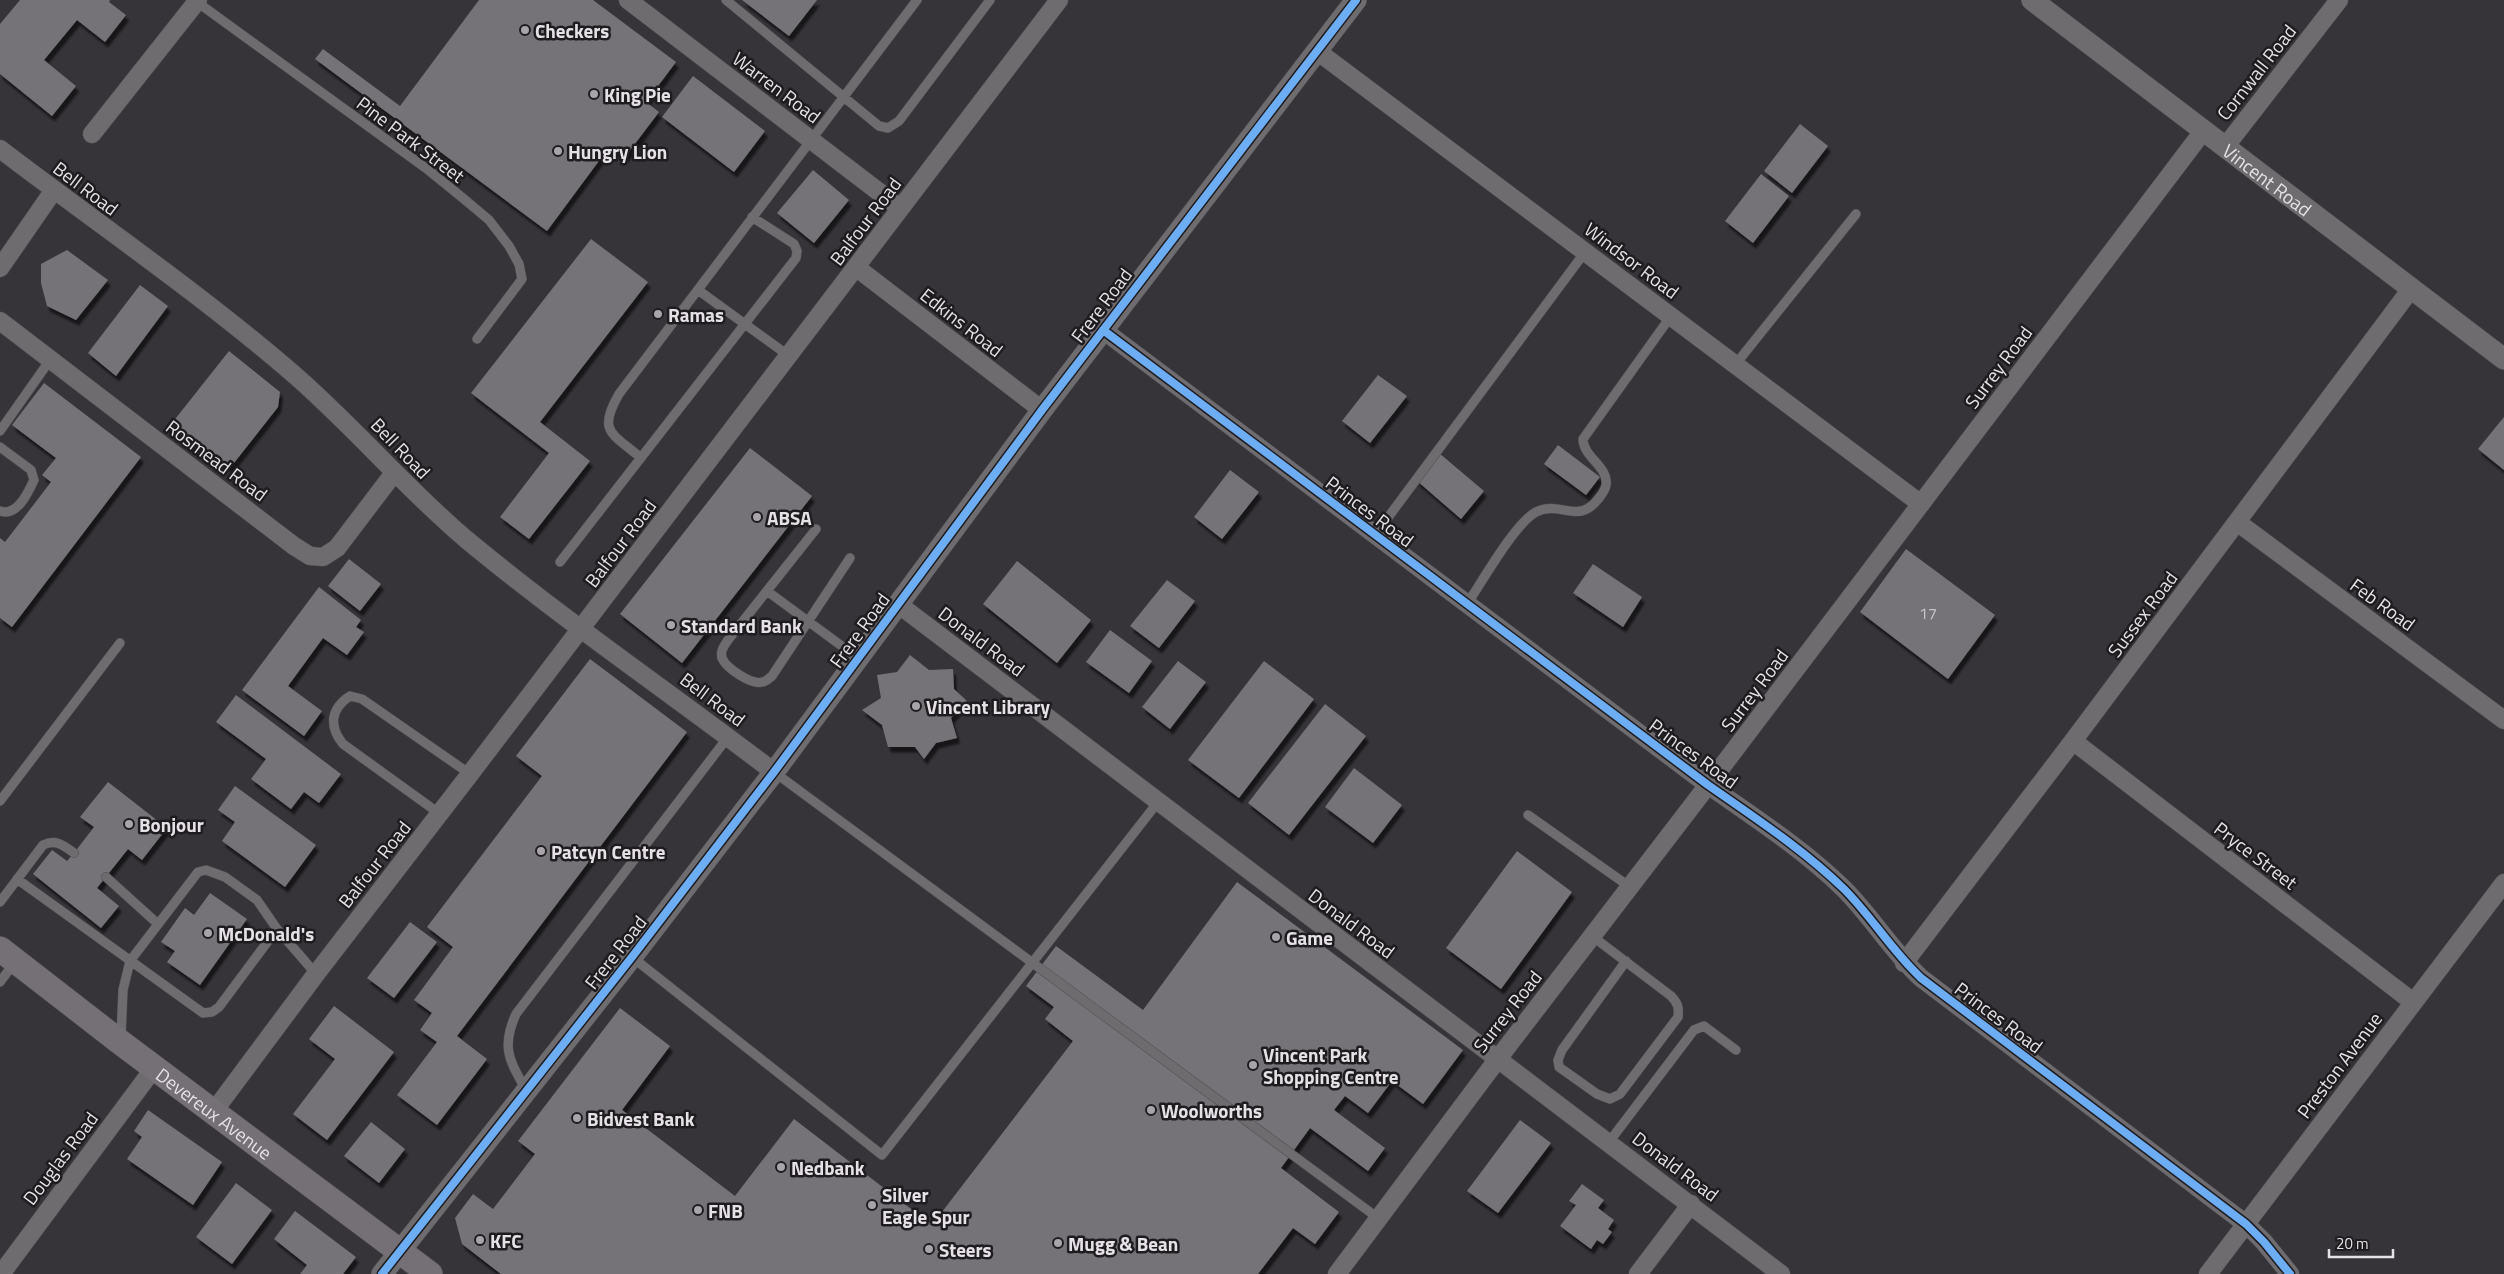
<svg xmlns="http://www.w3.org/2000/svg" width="2504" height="1274" viewBox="0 0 2504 1274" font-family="'Titillium Web',sans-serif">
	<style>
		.building { fill: #757377; filter: url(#shadow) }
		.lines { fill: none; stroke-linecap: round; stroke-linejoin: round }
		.service-casing { stroke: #525054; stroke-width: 10 }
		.minor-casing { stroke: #525054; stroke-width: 19 }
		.tertiary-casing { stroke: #525054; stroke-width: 22 }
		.secondary-casing { stroke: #525054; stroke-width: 26 }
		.service { stroke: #6e6c6f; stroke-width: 9 }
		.minor { stroke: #6e6c6f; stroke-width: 18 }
		.tertiary { stroke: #6e6c6f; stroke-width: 21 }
		.secondary { stroke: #747075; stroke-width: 25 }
		.cycleway-casing { stroke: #1e1c1f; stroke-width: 11 }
		.cycleway { stroke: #6dadf4; stroke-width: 8 }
		.poi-dot { fill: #a8a4a9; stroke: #1e1c1f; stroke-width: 2 }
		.labels { text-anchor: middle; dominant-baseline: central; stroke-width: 5; stroke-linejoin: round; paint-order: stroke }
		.number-label { font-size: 16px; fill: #c9c6ca }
		.poi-label { font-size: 19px; font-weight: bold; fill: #e5e1e6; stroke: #1e1c1f; text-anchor: start }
		.street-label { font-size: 19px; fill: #e5e1e6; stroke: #1e1c1f }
	</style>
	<defs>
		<filter id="shadow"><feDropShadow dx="3" dy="5.5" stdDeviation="1" flood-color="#0009"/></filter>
	</defs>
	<rect width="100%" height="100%" fill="#373439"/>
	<!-- building -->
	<path class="building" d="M20,0H110L109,2L126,15L105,42L77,20L44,60L76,86L52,116L0,74V24Z
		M479,0H593L676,62L646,102L659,112L625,157L610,146L547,231L315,59L323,49L400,106Z
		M742,0H817L789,36Z
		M693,76L765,131L734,172L662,117Z
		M1800,124L1828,146L1792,193L1764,171Z
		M813,170L849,200L814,243L777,213Z
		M1761,174L1789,196L1753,243L1725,221Z
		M591,239L648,282L540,422L590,461L529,539L500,517L549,453L471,393Z
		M67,250L108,280L76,320L47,306L41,283V264Z
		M140,285L168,306L116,376L88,353Z
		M229,351L280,392L278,407L230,468L172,423Z
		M1378,375L1407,396L1370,443L1342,421Z
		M44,383L141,457L12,627L0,618V538L5,542L51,482L42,475L56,458L12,425Z
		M2504,417V470L2478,449Z
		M1558,445L1600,477L1586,495L1544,464Z
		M750,448L812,496L682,663L620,614Z
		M1439,453L1484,491L1461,519L1416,480Z
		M1230,470L1259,492L1222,539L1194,517Z
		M1906,549L1995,615L1948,679L1860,612Z
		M349,559L381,584L360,611L328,586Z
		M1017,561L1091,620L1057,663L983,604Z
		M1593,564L1642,597L1623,627L1573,593Z
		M1167,580L1195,601L1159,648L1130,626Z
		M319,587L361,620L356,627L364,632L347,655L323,638L288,686L322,711L304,736L242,690Z
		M1110,630L1152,661L1129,693L1086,662Z
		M910,655L929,670L953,669L954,689L967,701L951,718L957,738L936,743L924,759L915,747H888L882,725L862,710L881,698L877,675L897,672Z
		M590,659L687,732L457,1036L487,1059L437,1125L397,1095L437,1042L420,1030L432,1013L414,1000L453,947L427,927L542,776L516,756Z
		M1178,661L1206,682L1170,729L1142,707Z
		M1264,661L1314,699L1239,798L1188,760Z
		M236,695L341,774L319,803L304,792L291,809L251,779L266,759L216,722Z
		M1325,704L1366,736L1289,835L1248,803Z
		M1354,768L1402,805L1373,843L1325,807Z
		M108,782L167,828L142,860L128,849L97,888L119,906L101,928L33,874L52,850L67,861L74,853L94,827L80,817Z
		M235,786L316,845L285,887L222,841L235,822L218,810Z
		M1517,851L1572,892L1501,989L1446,948Z
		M1237,882L1463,1050L1423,1104L1392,1081L1368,1113L1345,1096L1334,1110L1385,1148L1368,1171L1310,1128L1281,1168L1339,1212L1315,1244L1293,1228L1258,1274H501L462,1244L455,1218L473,1194L493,1209L535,1154L518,1141L620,1008L670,1046L622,1110L735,1196L794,1119L932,1225L1073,1041L1045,1019L1054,1007L1026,986L1056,946L1143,1010Z
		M210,893L247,919L200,985L167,962L175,951L161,942L185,908L194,915Z
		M410,922L437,942L394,998L367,978Z
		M334,1006L394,1052L327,1140L293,1114L335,1059L309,1039Z
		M148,1110L222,1162L193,1205L127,1159L142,1137L134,1131Z
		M1520,1120L1551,1143L1498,1213L1467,1191Z
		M371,1122L405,1149L379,1183L344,1156Z
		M236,1183L272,1210L232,1264L196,1237Z
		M1582,1184L1604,1200L1598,1208L1614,1220L1608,1229L1612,1232L1603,1244L1597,1240L1591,1249L1560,1226L1576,1205L1569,1201Z
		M295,1211L356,1257L343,1274H300L307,1265L274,1239Z"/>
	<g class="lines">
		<defs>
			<path id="service" d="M726,0L879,126L888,128L899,121L990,0
				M197,2L427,169L464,199L489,220L509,246L519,264L522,279L477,339
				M698,290L789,356
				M1735,365L1856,214
				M0,431L50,360
				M0,447L31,470L34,480C28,493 17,517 0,511
				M641,458C612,433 597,432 619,394L917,0
				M816,529L728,640C724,646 720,651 722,658C726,668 751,685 762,682C766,682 769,678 772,676L850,558
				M1375,535L1585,252
				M560,562L796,258L797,251L794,244L752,217
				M767,591L858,658
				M1467,604C1482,582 1515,523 1536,512C1561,500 1578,526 1599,498C1602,494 1605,491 1606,485C1609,467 1583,457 1583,439L1671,316
				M774,772L1378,1218
				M0,801L120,643
				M440,814L343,744C329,727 330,709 350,696L362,699L470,774
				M1528,815L1630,887
				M106,877L158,924
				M17,879L203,1013L212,1012L219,1007L277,929
				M0,902L43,845C56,839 63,845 74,853
				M1592,936L1671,996C1678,1003 1679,1008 1678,1017L1620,1094L1610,1099L1597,1094L1559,1067L1558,1060L1562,1050L1626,961
				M632,957L882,1155L1158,802
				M0,982L14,963
				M121,1037L123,990L130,961L198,872L206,870L225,877L257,900L277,929L316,974
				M526,1090C509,1060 501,1047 516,1014L728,737
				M1609,1142L1694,1030L1704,1026L1736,1050"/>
			<path id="minor" d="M628,0L900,208
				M1317,51L1921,504
				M92,134L198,0
				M2225,147L2339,0
				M0,149C97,223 198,292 290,371C352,424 404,487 467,540C566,622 672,694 774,772
				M0,268L54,190
				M857,268L1042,410
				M0,321L294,546L310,556L323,557L337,548L394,473
				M1103,330L1708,785C1755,818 1803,849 1844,889C1872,917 1892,951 1921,978L2246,1224L2264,1242L2290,1274
				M2237,522L2504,720
				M898,604L1781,1274
				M2073,741L2413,1002
				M1904,963L2073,741L2411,289
				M214,1111L316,974L470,774L1059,0
				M1,1274L154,1068
				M1337,1274L1497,1060L1708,785L2204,130
				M1638,1274L1691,1204
				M2208,1274L2504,883"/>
			<g id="tertiary">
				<path id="s1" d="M2032,0L2504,359"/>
				<path d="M382,1274L632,957L774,772L1042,410L1356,0"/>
			</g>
			<g id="secondary">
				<path id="s2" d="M0,949L120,1042L430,1274"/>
			</g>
		</defs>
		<!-- service casing -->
		<use href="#service" class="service-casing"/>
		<!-- minor casing -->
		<use href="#minor" class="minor-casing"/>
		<!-- tertiary casing -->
		<use href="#tertiary" class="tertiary-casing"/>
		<!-- secondary casing -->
		<use href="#secondary" class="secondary-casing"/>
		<!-- service -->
		<use href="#service" class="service"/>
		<!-- minor -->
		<use href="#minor" class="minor"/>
		<!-- tertiary -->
		<use href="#tertiary" class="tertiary"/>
		<!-- secondary -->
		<use href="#secondary" class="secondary"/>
		<defs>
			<path id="cycleway" d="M1103,330L1708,785C1755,818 1803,849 1844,889C1872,917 1892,951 1921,978L2246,1224L2264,1242L2290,1274
				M382,1274L632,957L774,772L1042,410L1356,0"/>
		</defs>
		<!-- cycleway casing -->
		<use href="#cycleway" class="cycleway-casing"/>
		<!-- cycleway -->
		<use href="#cycleway" class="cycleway"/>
	</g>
	<!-- markers -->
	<g class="poi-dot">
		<circle cx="525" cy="30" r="5"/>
		<circle cx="594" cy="94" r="5"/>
		<circle cx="558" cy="151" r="5"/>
		<circle cx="658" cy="314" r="5"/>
		<circle cx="757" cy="517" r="5"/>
		<circle cx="671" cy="625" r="5"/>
		<circle cx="916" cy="706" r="5"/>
		<circle cx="129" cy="824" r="5"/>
		<circle cx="541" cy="851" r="5"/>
		<circle cx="208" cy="933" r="5"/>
		<circle cx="1276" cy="937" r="5"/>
		<circle cx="1253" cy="1065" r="5"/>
		<circle cx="1151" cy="1110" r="5"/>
		<circle cx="577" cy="1118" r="5"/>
		<circle cx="781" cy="1167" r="5"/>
		<circle cx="872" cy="1205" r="5"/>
		<circle cx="698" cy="1210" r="5"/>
		<circle cx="480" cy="1240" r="5"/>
		<circle cx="1058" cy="1243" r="5"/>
		<circle cx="929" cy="1249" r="5"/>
	</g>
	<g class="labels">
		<!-- number labels -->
		<g class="number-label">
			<text x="1928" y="613">17</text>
		</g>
		<!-- poi labels -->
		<g class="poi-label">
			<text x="535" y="30">Checkers</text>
			<text x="604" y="94">King Pie</text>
			<text x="568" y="151">Hungry Lion</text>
			<text x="668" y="314">Ramas</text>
			<text x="767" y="517">ABSA</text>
			<text x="681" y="625">Standard Bank</text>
			<text x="926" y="706">Vincent Library</text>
			<text x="139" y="824">Bonjour</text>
			<text x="551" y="851">Patcyn Centre</text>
			<text x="218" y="933">McDonald's</text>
			<text x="1286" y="937">Game</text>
			<text x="1263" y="1054">Vincent Park<tspan x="1263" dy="22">Shopping Centre</tspan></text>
			<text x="1161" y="1110">Woolworths</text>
			<text x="587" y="1118">Bidvest Bank</text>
			<text x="791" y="1167">Nedbank</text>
			<text x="882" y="1194">Silver<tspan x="882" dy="22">Eagle Spur</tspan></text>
			<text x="708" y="1210">FNB</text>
			<text x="490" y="1240">KFC</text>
			<text x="1068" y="1243">Mugg &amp; Bean</text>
			<text x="939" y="1249">Steers</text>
		</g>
		<!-- street labels -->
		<g class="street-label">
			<text transform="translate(2256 72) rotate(-52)">Cornwall Road</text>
			<text transform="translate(777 87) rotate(37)">Warren Road</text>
			<text transform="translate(411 139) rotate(37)">Pine Park Street</text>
			<text stroke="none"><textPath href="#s1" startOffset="296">Vincent Road</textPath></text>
			<text transform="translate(86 188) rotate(37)">Bell Road</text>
			<text transform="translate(865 221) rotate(-53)">Balfour Road</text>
			<text transform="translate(1632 260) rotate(37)">Windsor Road</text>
			<text transform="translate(1101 305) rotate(-53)">Frere Road</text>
			<text transform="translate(962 322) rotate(38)">Edkins Road</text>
			<text transform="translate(1998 367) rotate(-53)">Surrey Road</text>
			<text transform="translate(401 448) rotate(46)">Bell Road</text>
			<text transform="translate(217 460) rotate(37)">Rosmead Road</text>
			<text transform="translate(1370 511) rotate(37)">Princes Road</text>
			<text transform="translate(620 543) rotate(-53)">Balfour Road</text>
			<text transform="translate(2383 604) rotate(36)">Feb Road</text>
			<text transform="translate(2142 614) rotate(-53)">Sussex Road</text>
			<text transform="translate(859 630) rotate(-54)">Frere Road</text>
			<text transform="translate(982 641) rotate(37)">Donald Road</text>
			<text transform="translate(1754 690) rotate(-53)">Surrey Road</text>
			<text transform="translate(713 699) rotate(37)">Bell Road</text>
			<text transform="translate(1694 753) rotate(36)">Princes Road</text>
			<text transform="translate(2256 855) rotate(37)">Pryce Street</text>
			<text transform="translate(374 864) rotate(-52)">Balfour Road</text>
			<text transform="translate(1352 923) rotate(37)">Donald Road</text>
			<text transform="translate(615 952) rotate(-52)">Frere Road</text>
			<text transform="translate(1507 1011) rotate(-52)">Surrey Road</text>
			<text transform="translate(1999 1017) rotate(37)">Princes Road</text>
			<text transform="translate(2339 1065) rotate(-53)">Preston Avenue</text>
			<text stroke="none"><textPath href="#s2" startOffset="270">Devereux Avenue</textPath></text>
			<text transform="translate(60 1158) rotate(-53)">Douglas Road</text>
			<text transform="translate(1676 1166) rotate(37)">Donald Road</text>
		</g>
	</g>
	<!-- scale -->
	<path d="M2329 1249v8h64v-8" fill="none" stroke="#e5e1e6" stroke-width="2.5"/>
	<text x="2336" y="1249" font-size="15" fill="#e5e1e6" stroke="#1e1c1f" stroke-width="4" paint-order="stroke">20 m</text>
</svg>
